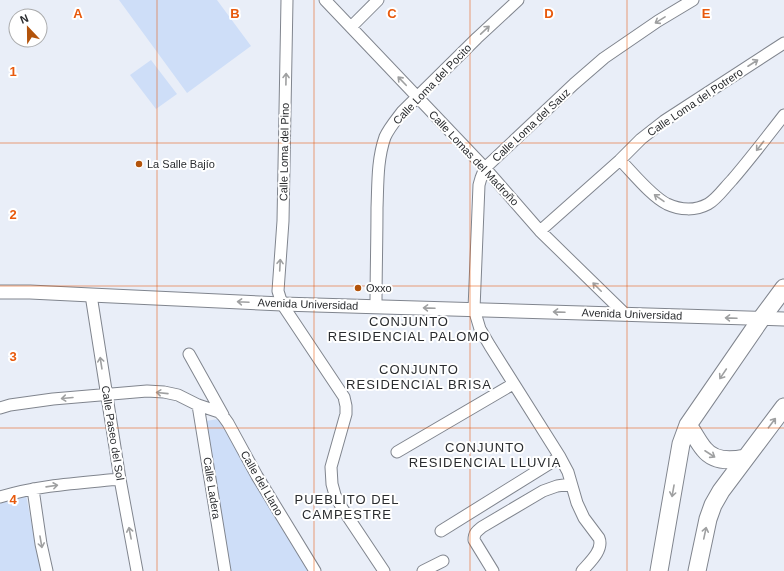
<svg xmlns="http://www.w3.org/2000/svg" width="784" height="571" viewBox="0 0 784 571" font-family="Helvetica,sans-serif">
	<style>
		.green { fill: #cedef8 }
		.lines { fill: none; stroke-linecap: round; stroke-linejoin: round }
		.minor-casing { stroke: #80858e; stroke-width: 13 }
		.tertiary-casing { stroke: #80858e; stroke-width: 15 }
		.primary-casing { stroke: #80858e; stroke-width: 19 }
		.minor { stroke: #fff; stroke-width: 11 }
		.tertiary { stroke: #fff; stroke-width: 13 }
		.primary { stroke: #fff; stroke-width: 17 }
		.oneway { stroke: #9fa0a1 }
		.grid { fill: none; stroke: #e8590c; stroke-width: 1; stroke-opacity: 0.55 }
		.poi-dot { fill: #b3530b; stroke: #fff; stroke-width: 1.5 }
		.labels { text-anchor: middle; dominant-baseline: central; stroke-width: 4; stroke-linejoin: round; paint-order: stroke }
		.street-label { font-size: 11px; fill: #2a2c2f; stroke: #fff }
		.poi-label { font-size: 11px; fill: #2a2c2f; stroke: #fff; text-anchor: start }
		.quarter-label { font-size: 13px; letter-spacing: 1px; fill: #2a2c2f; stroke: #fff }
		.grid-label { font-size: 13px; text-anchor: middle; font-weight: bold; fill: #e8590c; stroke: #fff; stroke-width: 4; stroke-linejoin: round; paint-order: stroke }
	</style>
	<rect width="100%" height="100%" fill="#e9eef8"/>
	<!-- green -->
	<path class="green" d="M119,0H217L251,46L187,93Z
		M151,60L177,94L156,109L130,75Z
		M218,419L311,571H229L205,425L206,421Z
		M26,495L41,571H0V501Z"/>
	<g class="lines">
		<defs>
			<path id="minor" d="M287,0L283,221L278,291L282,304L344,397L346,406V414L331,467L332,484L335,495L342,508L384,571
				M325,0L485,168L540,231L625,314
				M351,27L378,0
				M620,160C633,173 651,196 667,204C680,210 695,211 708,204C717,199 725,187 732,180C750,159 767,137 784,115
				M540,231L620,160L641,139L664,121L784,43
				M91,295L120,479L137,571
				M376,306C376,273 377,240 377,208C378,184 377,160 385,137C389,128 396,120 402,112L477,38L518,0
				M189,354L223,415
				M198,405L225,571
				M0,408L10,405L53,399L147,391L164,392L178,395L198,405L219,412L223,416L228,423L257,476L315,571
				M397,452L513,384
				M33,489L41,544L47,571
				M0,497C39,485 80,483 120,479
				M441,531L560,457
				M423,571L443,561
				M493,571L474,540C474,533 477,531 482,527L543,491L557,486L571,484
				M582,571C589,563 604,550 599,538L584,518L577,503L568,472L560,457L490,346L480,329L474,309L479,185L481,178L485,168L574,84L604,58L658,21L693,0"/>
			<path id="tertiary" d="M0,292H30L91,295L282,304L784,319"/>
			<path id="primary" d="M688,425C694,433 698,442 704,449C714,462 731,461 745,458
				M659,571L681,444L688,425L761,319L784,288
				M697,571L708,519L713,505L721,491L784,407"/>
		</defs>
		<!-- minor casing -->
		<use href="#minor" class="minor-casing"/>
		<!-- tertiary casing -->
		<use href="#tertiary" class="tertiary-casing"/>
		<!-- primary casing -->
		<use href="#primary" class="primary-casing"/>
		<!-- minor -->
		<use href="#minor" class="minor"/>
		<!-- tertiary -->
		<use href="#tertiary" class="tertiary"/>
		<!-- primary -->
		<use href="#primary" class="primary"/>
	</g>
	<!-- one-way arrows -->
	<defs><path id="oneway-shaft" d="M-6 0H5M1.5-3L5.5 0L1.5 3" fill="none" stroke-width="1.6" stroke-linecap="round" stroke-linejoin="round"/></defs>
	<g class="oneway">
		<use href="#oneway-shaft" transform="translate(660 20) rotate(148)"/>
		<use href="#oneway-shaft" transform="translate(485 30) rotate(-43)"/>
		<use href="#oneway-shaft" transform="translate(753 63) rotate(-33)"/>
		<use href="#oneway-shaft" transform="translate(286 79) rotate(-89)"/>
		<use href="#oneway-shaft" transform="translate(402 81) rotate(-134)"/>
		<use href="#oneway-shaft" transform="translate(760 146) rotate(128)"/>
		<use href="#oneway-shaft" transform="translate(659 198) rotate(-145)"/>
		<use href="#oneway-shaft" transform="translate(280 265) rotate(-87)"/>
		<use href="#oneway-shaft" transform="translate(597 287) rotate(-135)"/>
		<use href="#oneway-shaft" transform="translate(243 302) rotate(-177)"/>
		<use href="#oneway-shaft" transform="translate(429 308) rotate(-178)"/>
		<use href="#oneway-shaft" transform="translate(559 312) rotate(-178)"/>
		<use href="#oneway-shaft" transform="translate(731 318) rotate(-178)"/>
		<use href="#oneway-shaft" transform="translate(101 363) rotate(-99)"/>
		<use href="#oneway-shaft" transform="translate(723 374) rotate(124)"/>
		<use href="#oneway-shaft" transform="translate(162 393) rotate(-174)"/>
		<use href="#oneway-shaft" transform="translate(67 398) rotate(175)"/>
		<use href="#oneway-shaft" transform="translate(772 423) rotate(-53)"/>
		<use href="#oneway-shaft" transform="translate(710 454) rotate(33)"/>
		<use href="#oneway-shaft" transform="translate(52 486) rotate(-8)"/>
		<use href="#oneway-shaft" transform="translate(673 491) rotate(100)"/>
		<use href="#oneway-shaft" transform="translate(130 533) rotate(-101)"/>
		<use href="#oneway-shaft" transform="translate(705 533) rotate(-78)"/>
		<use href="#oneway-shaft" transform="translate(41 542) rotate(80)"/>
	</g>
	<!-- grid -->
	<path class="grid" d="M157,0V571M314,0V571M470,0V571M627,0V571M0,143H784M0,286H784M0,428H784"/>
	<!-- markers -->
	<g class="poi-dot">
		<circle cx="139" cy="164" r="4"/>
		<circle cx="358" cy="288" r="4"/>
	</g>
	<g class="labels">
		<!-- street labels -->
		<g class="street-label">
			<text transform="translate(432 84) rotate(-46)">Calle Loma del Pocito</text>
			<text transform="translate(695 102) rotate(-34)">Calle Loma del Potrero</text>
			<text transform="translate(531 125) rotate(-43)">Calle Loma del Sauz</text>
			<text transform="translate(284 152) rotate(-89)">Calle Loma del Pino</text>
			<text transform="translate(474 158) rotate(47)">Calle Lomas del Madroño</text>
			<text transform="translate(308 304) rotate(2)">Avenida Universidad</text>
			<text transform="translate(632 314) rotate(2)">Avenida Universidad</text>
			<text transform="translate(113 433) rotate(81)">Calle Paseo del Sol</text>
			<text transform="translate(262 483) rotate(60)">Calle del Llano</text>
			<text transform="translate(212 488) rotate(81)">Calle Ladera</text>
		</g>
		<!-- poi labels -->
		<g class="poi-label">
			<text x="147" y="164">La Salle Bajío</text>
			<text x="366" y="288">Oxxo</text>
		</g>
		<!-- quarter labels -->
		<g class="quarter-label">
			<text x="409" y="321">CONJUNTO<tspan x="409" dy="15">RESIDENCIAL PALOMO</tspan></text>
			<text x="419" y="369">CONJUNTO<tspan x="419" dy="15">RESIDENCIAL BRISA</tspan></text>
			<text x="485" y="447">CONJUNTO<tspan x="485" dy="15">RESIDENCIAL LLUVIA</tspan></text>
			<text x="347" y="499">PUEBLITO DEL<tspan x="347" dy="15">CAMPESTRE</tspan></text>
		</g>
	</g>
	<g class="grid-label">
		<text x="78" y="18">A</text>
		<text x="235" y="18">B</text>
		<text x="392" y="18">C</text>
		<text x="549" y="18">D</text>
		<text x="706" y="18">E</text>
		<text x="13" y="76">1</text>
		<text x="13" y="219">2</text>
		<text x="13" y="361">3</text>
		<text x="13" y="504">4</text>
	</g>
	<!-- north arrow -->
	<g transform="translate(28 28) rotate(338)"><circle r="19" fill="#ffffff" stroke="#aaabac"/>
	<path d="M0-3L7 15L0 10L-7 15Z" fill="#b3530b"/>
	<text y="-6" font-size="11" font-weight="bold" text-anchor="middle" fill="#2a2c2f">N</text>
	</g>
</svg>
